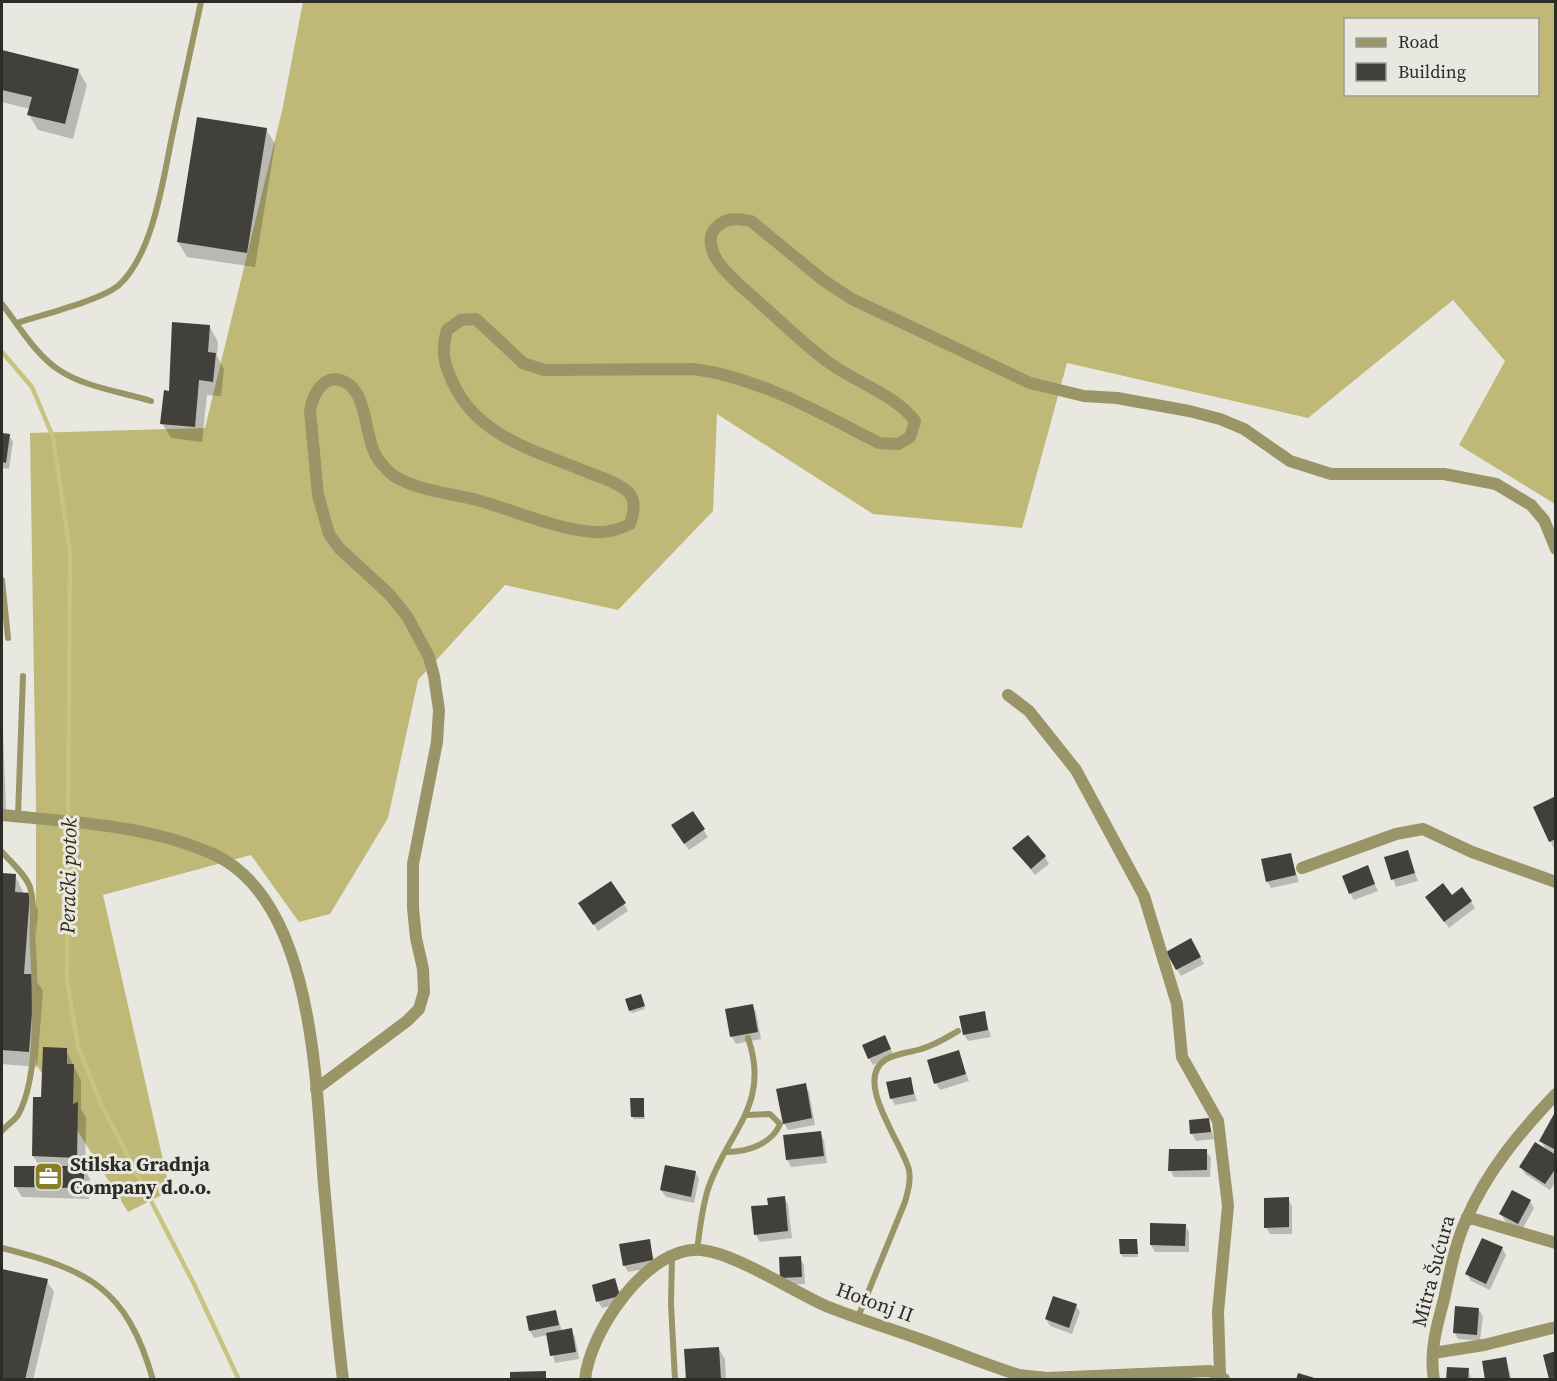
<svg xmlns="http://www.w3.org/2000/svg" width="1557" height="1381" viewBox="0 0 1557 1381" font-family="'Source Serif 4',serif">
	<style>
		.forest { fill: #bfb877; fill-rule: evenodd }
		.shadow { fill: #0003 }
		.lines { fill: none; stroke-linecap: round; stroke-linejoin: round }
		.stream { stroke: #c9c382; stroke-width: 4.5 }
		.building { fill: #41403a }
		.service { stroke: #999566; stroke-width: 6 }
		.minor { stroke: #999566; stroke-width: 12 }
		.labels { text-anchor: middle; dominant-baseline: central; stroke-width: 6; stroke-linejoin: round; paint-order: stroke }
		.poi-label { font-size: 20px; font-weight: bold; fill: #2b2b28; stroke: #e8e8e0; text-anchor: start }
		.street-label { font-size: 20px; fill: #2b2b28; stroke: #e8e8e0 }
		.water-label { font-size: 21px; font-style: italic; fill: #2f2b0e; stroke: #e8e8e0 }
	</style>
	<rect width="100%" height="100%" fill="#e8e8e0"/>
	<!-- forest -->
	<path class="forest" d="M303,2H1555V504L1459,445L1505,361L1453,300L1308,418L1067,363L1022,528L873,514L717,414L713,511L618,610L505,585L418,680L388,818L330,914L299,922L251,855L103,895L170,1191L128,1212L36,1064V804L30,433L205,428L282,111ZM1346,20H1538V94H1346Z"/>
	<!-- shadow -->
	<path class="shadow" d="M2,52L78,70L87,85L73,139L38,130L29,115L30,109L2,102Z
		M266,129L275,144L255,267L187,257L178,242Z
		M210,327L218,342L217,356L224,369L221,396L207,395L202,442L171,438L162,423Z
		M2,421L3,435H9L13,442L9,469L2,468Z
		M2,702L6,812H2Z
		M1556,798V847L1554,848L1550,841Z
		M692,813L708,837L689,850L677,832Z
		M1014,849L1045,857L1049,864L1035,875Z
		M1407,852L1418,881L1396,887L1386,858Z
		M1290,854L1299,882L1271,888L1267,881Z
		M1367,867L1378,891L1354,900L1350,893Z
		M2,874L15,875L24,894L29,895L38,910L33,976L43,991L37,1067L2,1064Z
		M1452,897L1471,902L1475,908L1449,928L1431,904Z
		M624,904L628,911L598,931L584,910Z
		M1191,940L1204,964L1181,976L1168,953Z
		M642,999L645,1009L632,1013L630,1011Z
		M752,1005L756,1012L761,1039L736,1044L732,1037L727,1010Z
		M984,1013L991,1037L968,1041L964,1034Z
		M888,1044L894,1056L873,1065L869,1058Z
		M66,1050L81,1081V1109L86,1118L85,1170L90,1179L89,1199L22,1197L15,1186L40,1167L33,1156L43,1099Z
		M958,1052L969,1081L940,1090L936,1083Z
		M910,1079L917,1101L895,1105L891,1098Z
		M805,1085L809,1092L815,1125L788,1130L784,1123Z
		M643,1100L645,1119H634L632,1116Z
		M1556,1117V1181L1550,1190L1525,1174L1521,1167L1547,1151L1541,1141Z
		M1208,1119L1214,1139L1196,1141L1192,1134Z
		M820,1133L824,1140L827,1163L791,1167L787,1160Z
		M1206,1151L1211,1158L1210,1177H1174L1170,1170Z
		M695,1172L699,1179L694,1203L666,1197L661,1190Z
		M1512,1192L1530,1201L1534,1208L1522,1230L1505,1221L1501,1214Z
		M784,1197L788,1204L792,1238L760,1242L756,1235L769,1206Z
		M1288,1199L1292,1206V1234H1270L1266,1227Z
		M1185,1225L1189,1232V1252H1155L1151,1245Z
		M649,1240L656,1267L628,1272L624,1265Z
		M1136,1241L1138,1257H1123L1121,1254Z
		M1502,1248L1506,1255L1490,1290L1471,1281L1467,1274Z
		M800,1258L804,1265L805,1284L785,1285L781,1278Z
		M2,1270L47,1281L54,1292L33,1380H2Z
		M615,1280L623,1303L602,1308L598,1301Z
		M1076,1305L1080,1312L1072,1334L1050,1326L1046,1319Z
		M1478,1309L1483,1316L1480,1341L1458,1339L1454,1332Z
		M556,1312L562,1331L571,1330L575,1337L579,1359L555,1363L548,1335L534,1338L530,1331Z
		M718,1348L725,1359L726,1380H688Z
		M1506,1358L1512,1380H1486Z
		M1468,1369L1472,1380H1448Z"/>
	<g class="lines">
		<!-- stream -->
		<path class="stream" d="M2,352L32,387L53,437L70,552L67,980L78,1046L101,1104L195,1286L239,1380"/>
	</g>
	<!-- building -->
	<path class="building" d="M2,50L79,69L65,124L27,115L32,97L2,90Z
		M197,117L267,128L247,253L177,242Z
		M172,322L210,325L208,352L216,353L213,382L199,380L195,427L160,424L164,390L169,391Z
		M2,433L10,434L6,463L2,462Z
		M1556,796V839L1549,842L1533,807Z
		M693,811L705,829L684,844L671,825Z
		M1028,835L1046,856L1031,869L1012,848Z
		M1408,850L1415,873L1391,880L1384,857Z
		M1291,853L1296,875L1266,882L1261,859Z
		M1368,865L1375,884L1349,894L1342,876Z
		M2,873L16,874L15,892L30,893L24,974H35L29,1052L2,1050Z
		M611,881L626,903L593,925L578,903Z
		M1443,883L1452,895L1462,887L1472,901L1444,922L1425,897Z
		M1191,938L1201,957L1176,970L1166,952Z
		M641,994L645,1006L629,1011L625,999Z
		M753,1004L758,1032L730,1037L725,1009Z
		M985,1011L988,1030L963,1035L959,1016Z
		M885,1035L891,1049L868,1059L862,1045Z
		M43,1047L67,1048V1064H74L73,1104L78,1102L77,1158L32,1156L33,1097H41Z
		M959,1050L966,1074L934,1084L927,1060Z
		M911,1077L914,1094L890,1099L886,1082Z
		M806,1083L812,1118L783,1124L776,1089Z
		M630,1098H644V1117H631Z
		M1554,1114L1556,1115V1150L1539,1141Z
		M1209,1118L1211,1132L1190,1134L1189,1120Z
		M821,1131L824,1156L786,1160L783,1135Z
		M1535,1142L1556,1155V1168L1545,1184L1519,1167Z
		M1169,1149H1207V1170L1168,1171Z
		M665,1165L696,1171L691,1197L660,1190Z
		M14,1166H84V1188L14,1187Z
		M1512,1190L1531,1200L1518,1224L1499,1214Z
		M785,1196L788,1231L754,1235L751,1206L768,1205L767,1198Z
		M1289,1197V1227L1264,1228V1198Z
		M1150,1223L1186,1224L1185,1246L1150,1245Z
		M1482,1238L1503,1247L1486,1284L1465,1274Z
		M650,1239L653,1260L623,1266L619,1244Z
		M1119,1239H1137L1138,1254H1120Z
		M801,1256L802,1277L780,1278L779,1257Z
		M2,1269L48,1279L25,1380H2Z
		M615,1278L620,1296L596,1302L592,1285Z
		M1053,1296L1077,1304L1069,1328L1045,1319Z
		M1455,1306L1479,1308L1477,1335L1453,1333Z
		M556,1310L559,1325L529,1331L526,1316Z
		M572,1328L576,1352L550,1356L546,1333Z
		M719,1347L721,1380H686L684,1349Z
		M1556,1351V1377L1549,1379L1543,1355Z
		M1506,1357L1510,1380H1485L1482,1361Z
		M1447,1367L1469,1368L1468,1380H1446Z
		M546,1371V1380H510V1372Z
		M1298,1373L1318,1379V1380H1296Z"/>
	<g class="lines">
		<!-- service -->
		<path class="service" d="M2,304C19,326 36,355 59,370C84,387 122,392 151,401
			M17,323C41,315 102,300 119,285C155,252 164,172 174,127C183,85 192,43 201,2
			M2,580L8,638
			M18,816L23,676
			M2,852C11,862 25,874 30,887C36,907 31,927 33,947C35,991 40,1077 18,1115C14,1121 6,1126 2,1131
			M727,1152C747,1152 772,1144 780,1124L770,1114L747,1115
			M2,1248C89,1270 127,1288 153,1380
			M697,1250C700,1229 702,1206 709,1186C729,1130 771,1104 748,1038
			M672,1256L671,1304L675,1380
			M858,1317L905,1202C908,1191 911,1181 909,1170C903,1144 853,1081 885,1060C896,1053 909,1053 921,1049C935,1045 946,1038 958,1031"/>
		<!-- minor -->
		<path class="minor" d="M1008,695L1029,711L1076,770L1144,896L1177,1004L1182,1057L1218,1121L1228,1206L1218,1312L1220,1374
			M2,815C72,822 150,825 215,855C316,903 316,1090 324,1185C330,1250 335,1315 343,1380
			M1302,868L1396,834L1423,829L1472,852L1556,882
			M316,1089L407,1021L419,1009L424,992L423,969L416,938L413,908V864L437,742L439,710L434,676L429,657L407,616L389,594L339,548L329,534L318,495L310,411C313,394 324,372 345,382C370,394 363,444 381,463C385,467 389,473 394,476C419,491 449,493 477,500C513,510 558,530 595,532C608,533 618,530 630,524C633,514 637,503 629,493C621,484 603,478 592,474C540,452 479,439 453,383C444,364 441,351 447,330L461,320L476,319L523,363L544,370L694,369C760,378 820,413 879,443L898,444L910,437L915,421C895,394 856,383 828,362C805,345 784,324 762,305C747,291 728,277 717,260C711,251 708,238 714,230C724,217 737,218 751,221L823,280L852,299L1030,383L1084,396L1117,398L1189,411L1220,419L1244,429L1290,461L1331,474H1444L1496,484L1531,505L1544,520L1556,549
			M1467,1217L1556,1243
			M1433,1353L1484,1345L1556,1327
			M585,1380C589,1332 648,1245 701,1250C735,1253 792,1291 826,1306C858,1319 892,1329 925,1341C956,1352 987,1365 1019,1375L1047,1378L1210,1371L1224,1379
			M1434,1380C1429,1352 1437,1325 1444,1299C1450,1272 1455,1244 1466,1220C1487,1171 1520,1132 1556,1094"/>
	</g>
	<!-- icons -->
	<defs>
		<symbol id="office-square" viewBox="-11 -11 22 22"><rect x="-9" y="-9" width="18" height="18" rx="4" fill="#877e25" stroke="#e8e8e0"/><path d="M-6-3h4V-5.5h4V-3h4V5H-6ZM-1-4.5V-3h2v-1.5ZM-6 0V1H6V0Z" fill="#fff"/></symbol>
	</defs>
	<g fill-rule="evenodd">
		<use href="#office-square" x="32" y="1160" width="33" height="33"/>
	</g>
	<g class="labels">
		<!-- poi labels -->
		<g class="poi-label">
			<text x="70" y="1164">Stilska Gradnja<tspan x="70" dy="23">Company d.o.o.</tspan></text>
		</g>
		<!-- street labels -->
		<g class="street-label">
			<text transform="translate(1433 1271) rotate(-75)">Mitra Šućura</text>
			<text transform="translate(875 1302) rotate(20)">Hotonj II</text>
		</g>
		<!-- water labels -->
		<g class="water-label">
			<text transform="translate(68 876) rotate(-89)">Perački potok</text>
		</g>
	</g>
	<!-- border -->
	<rect width="1557" height="1381" fill="none" stroke="#2b2b28" stroke-width="6"/>
	<!-- legend -->
	<rect x="1344" y="18" width="195" height="78" fill="#e8e8e0" stroke="#9c9c96" stroke-width="1.5"/>
	<rect x="1356" y="38" width="30" height="9" fill="#999566" stroke="#9c9c96" stroke-width="1.5"/>
	<text x="1398" y="48" font-size="18" fill="#2b2b28">Road</text>
	<rect x="1356" y="63" width="30" height="18" fill="#41403a" stroke="#9c9c96" stroke-width="1.5"/>
	<text x="1398" y="78" font-size="18" fill="#2b2b28">Building</text>
</svg>
